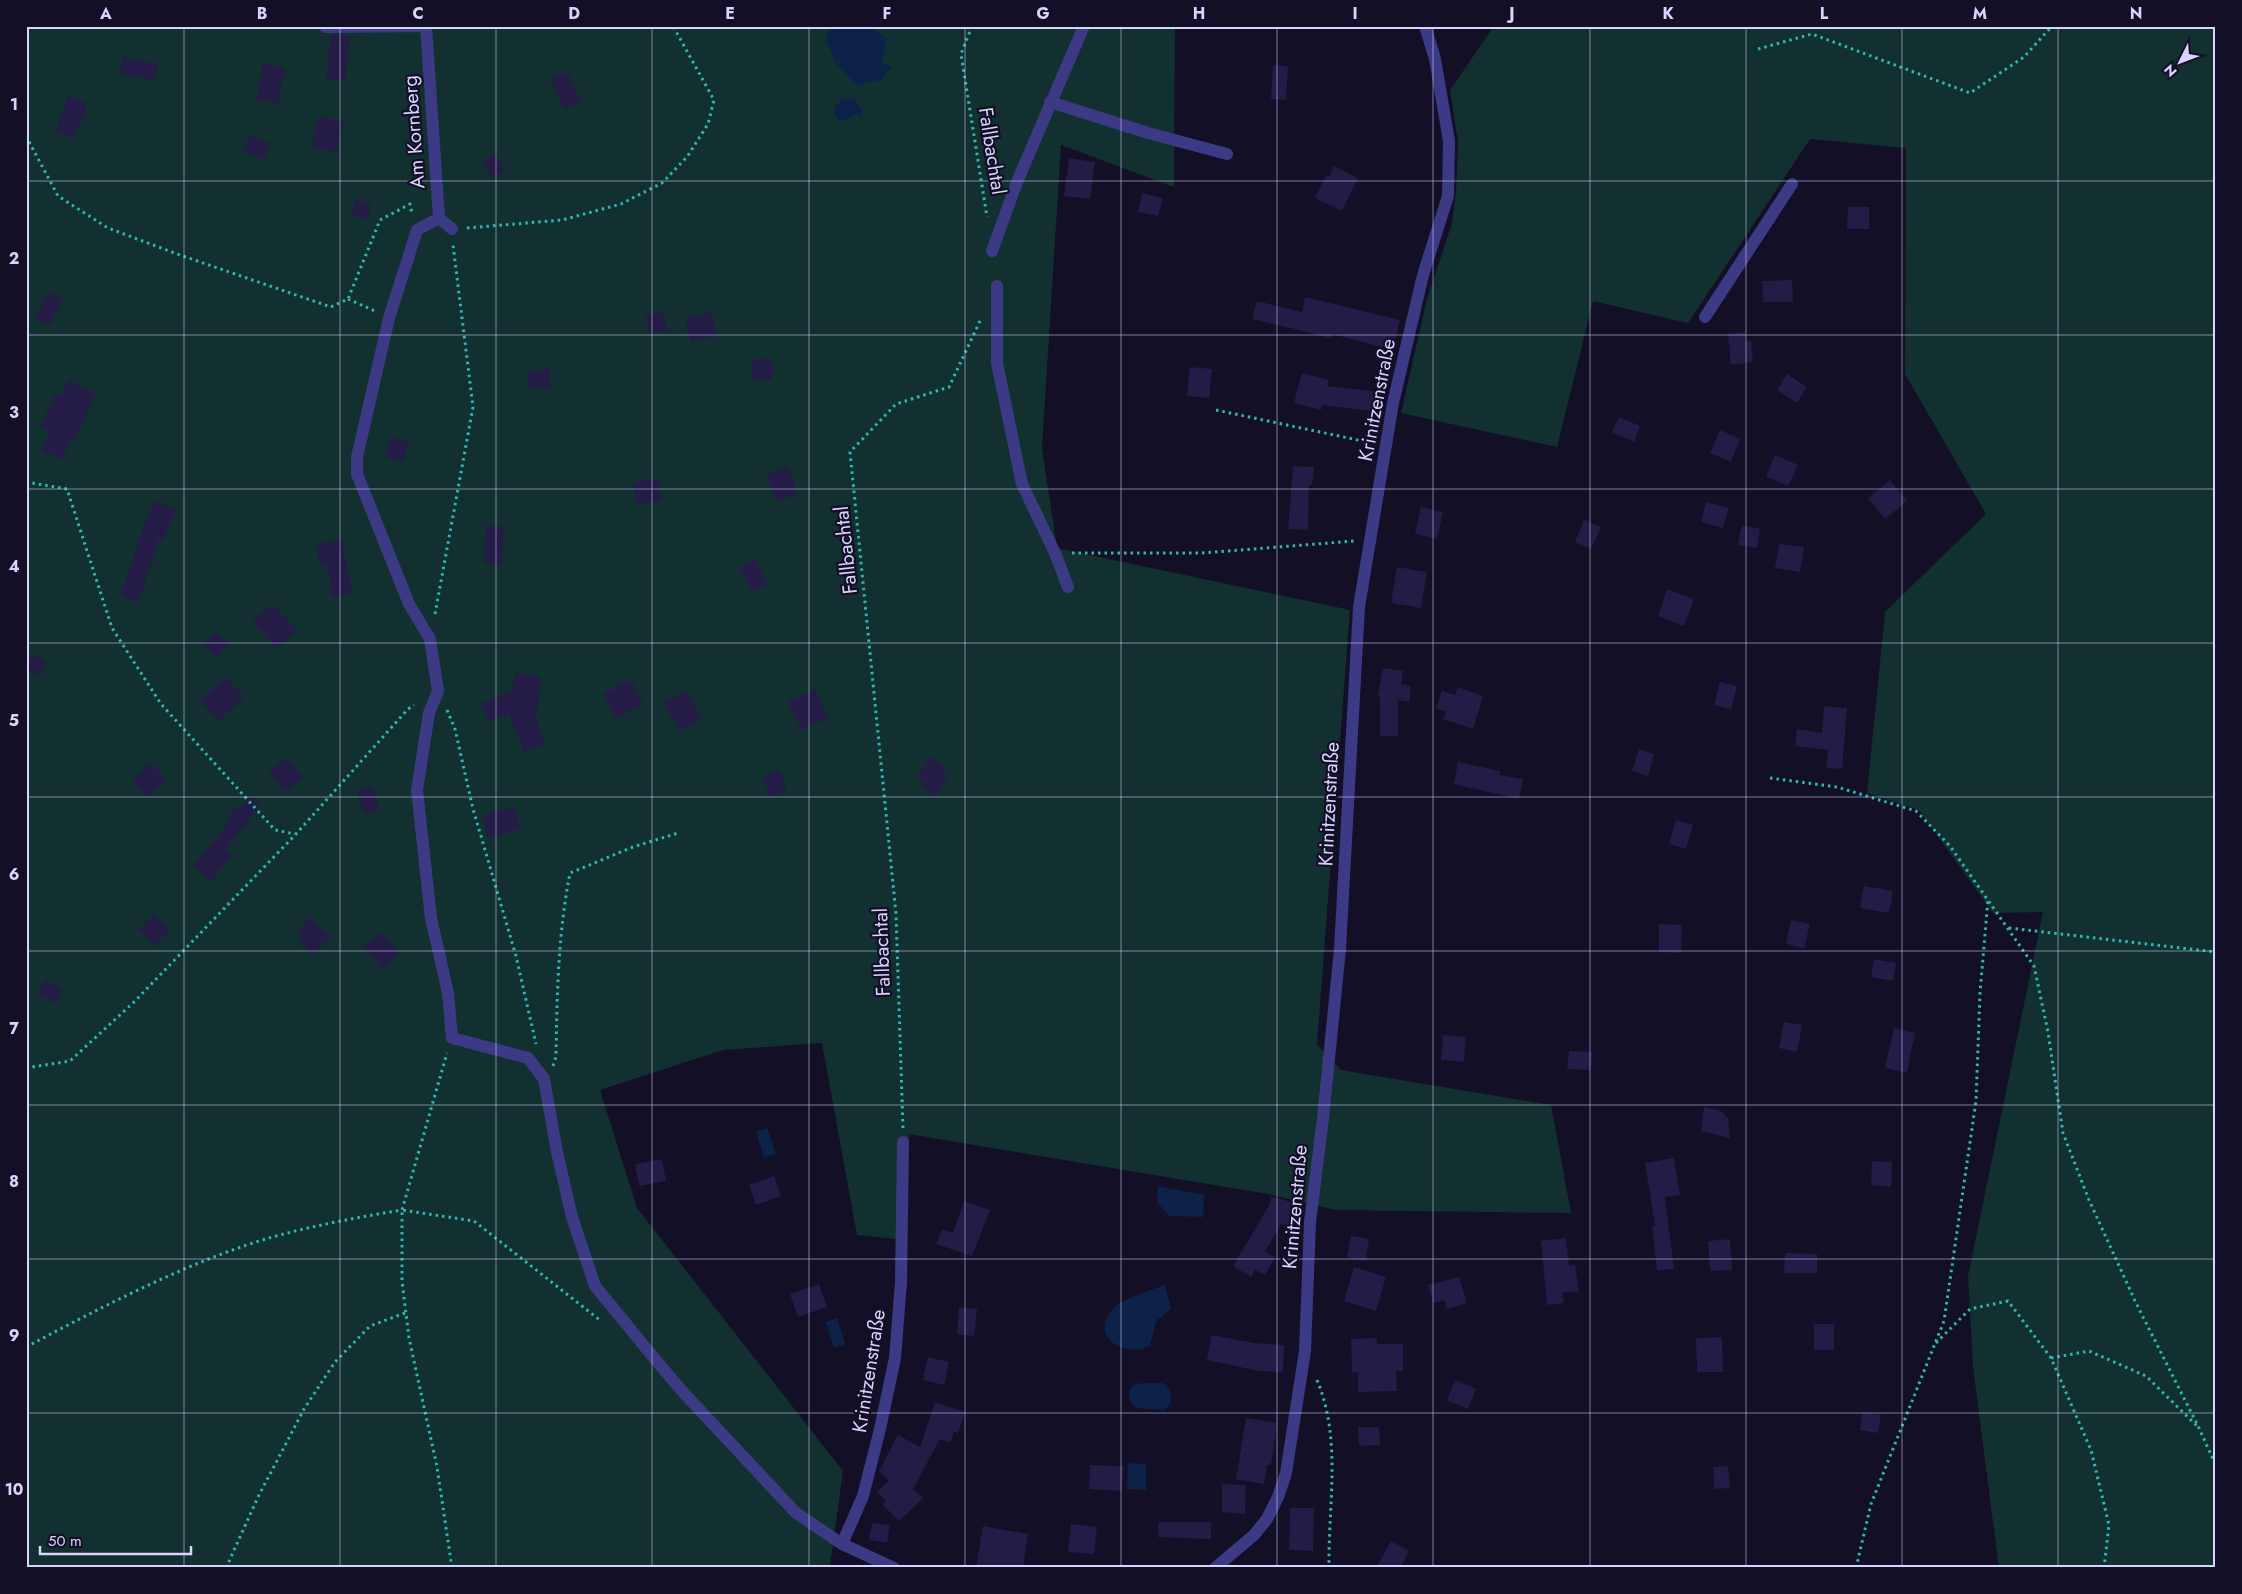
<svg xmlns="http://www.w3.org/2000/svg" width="2242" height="1594" viewBox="0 0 2242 1594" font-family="Jost,sans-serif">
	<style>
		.green { fill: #12302f }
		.water { fill: #0c2248 }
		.building { fill: #241b47 }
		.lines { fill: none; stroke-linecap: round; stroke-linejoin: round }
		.path { stroke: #2fb8b0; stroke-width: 3; stroke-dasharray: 2.5 4; stroke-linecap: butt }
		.minor { stroke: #3d3a85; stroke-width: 12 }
		.grid { fill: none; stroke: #d9d4ff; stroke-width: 1; stroke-opacity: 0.55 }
		.labels { text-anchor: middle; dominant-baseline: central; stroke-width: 4.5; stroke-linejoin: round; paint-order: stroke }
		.street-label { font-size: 20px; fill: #d9d4ff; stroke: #130f26 }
		.neatline { fill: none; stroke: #d9d4ff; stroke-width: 2 }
		.grid-label { font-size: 16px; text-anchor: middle; font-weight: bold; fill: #d9d4ff }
	</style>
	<rect width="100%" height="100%" fill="#130f26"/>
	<!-- green -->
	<path class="green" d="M26,26H1175L1174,187L1061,145L1042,448L1057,548L1350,610L1317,1044L1341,1070L1551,1105L1571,1213L1336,1210L1268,1194L909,1134L906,1240L857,1235L822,1043L723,1050L600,1090L637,1208L843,1471L830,1566L834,1568H26Z
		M1494,26H2216V1568H1999L1973,1367L1968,1276L2043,912L1993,913L1919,810L1867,793L1885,612L1986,514L1905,374L1906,148L1810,139L1688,323L1593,301L1557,447L1401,413L1427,299L1452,223L1456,192L1458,142L1450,90Z"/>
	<!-- water -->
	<path class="water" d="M831,26H869L887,38L881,64L892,66L881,80L857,85L836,64L826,40Z
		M842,99H854L862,110V116L854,114L850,118L840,121L834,114L835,107Z
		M767,1128L776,1154L764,1157L756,1132Z
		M1158,1186L1204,1195L1203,1217L1169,1216L1157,1202Z
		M1165,1285L1171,1309L1156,1321L1150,1346C1124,1359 1086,1335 1115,1307C1124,1298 1152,1290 1165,1285Z
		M837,1318L845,1344L834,1348L826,1322Z
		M1143,1383H1163L1171,1391L1170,1404L1165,1410L1136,1408C1128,1400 1126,1394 1133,1385Z
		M1128,1463L1146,1464V1490L1127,1489Z"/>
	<!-- building -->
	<path class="building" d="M331,35L350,36L345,81L326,79Z
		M123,57L158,64L155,80L120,74Z
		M264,63L285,68L278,104L256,100Z
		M1273,65L1288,66L1286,100L1271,99Z
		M568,72L581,102L564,109L551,80Z
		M68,96L87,103L74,139L55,132Z
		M319,116L344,122L337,152L312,146Z
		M250,135L270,144L264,159L243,151Z
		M496,154L505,172L491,178L482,160Z
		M1069,158L1095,162L1090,199L1064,196Z
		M1334,166L1358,178L1342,211L1315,198L1326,176L1329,177Z
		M1142,193L1163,198L1158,216L1138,212Z
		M356,200L371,203L368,219L352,216Z
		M1848,207H1869V229H1847Z
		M1792,280L1793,302H1763L1762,281Z
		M49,292L63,299L50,325L35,318Z
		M1305,297L1400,320L1393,350L1332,334L1331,338L1252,319L1257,301L1302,312Z
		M663,312L667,331L649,334L646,315Z
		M711,312L717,336L691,342L685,318Z
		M1745,332L1746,341H1751L1753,362L1731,365L1728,334Z
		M772,358V380H753V359Z
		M1190,367L1212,369L1209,398L1187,396Z
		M550,369L551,387L529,388L528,371Z
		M1302,373L1329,380L1327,386L1381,392L1378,412L1322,405L1321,410L1294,403Z
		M1787,374L1807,387L1797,403L1777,390Z
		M69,380L96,393L73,442L70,441L62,459L42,450L50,432L40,427L55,394L61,397Z
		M1619,417L1640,426L1634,442L1612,432Z
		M1720,430L1740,439L1731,462L1710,453Z
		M391,437L409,442L404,461L386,457Z
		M1775,455L1798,465L1788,486L1766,476Z
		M1293,466L1314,467L1312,485H1309L1308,530L1288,529Z
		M788,467L798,494L776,502L766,474Z
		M658,478L662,500L637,505L633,483Z
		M1890,480L1907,501L1885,519L1868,498Z
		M154,501L176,510L163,540L159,538L138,602L121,596L142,531Z
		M1706,502L1729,508L1723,528L1701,522Z
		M1421,507L1443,512L1437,539L1415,534Z
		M1584,520L1601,527L1591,549L1575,542Z
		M1742,525L1760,529L1757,548L1738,545Z
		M486,526L504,527L501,565L484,563Z
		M341,539L353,593L333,597L327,566L321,567L316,544Z
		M1779,544L1804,547L1800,572L1775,568Z
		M755,559L768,584L752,592L740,567Z
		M1397,567L1427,572L1421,608L1391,603Z
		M1667,589L1694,599L1684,626L1658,616Z
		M272,604L297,630L277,648L252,622Z
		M216,631L229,644L217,658L203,645Z
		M32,656L46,661L39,676L26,670Z
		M1383,668L1403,671L1401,684L1411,686L1409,702L1398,700V736H1380V697L1378,696Z
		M515,673L541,677L536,720L545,744L524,752L509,714L489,722L481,704L512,691Z
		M225,677L244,697L219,721L200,701Z
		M631,680L643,704L615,718L603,694Z
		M1720,682L1737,686L1731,709L1714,705Z
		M1458,687L1483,696L1473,729L1443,719L1446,712L1436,708L1442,691L1455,695Z
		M815,689L828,718L801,730L788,702Z
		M686,691L701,717L679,730L664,703Z
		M1824,706L1847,708L1842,769L1826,768L1828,750L1795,746L1797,729L1822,733Z
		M1639,749L1654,754L1648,776L1632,771Z
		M931,757L945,767L941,773L948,777L936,796L922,786L923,781L917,777Z
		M287,758L303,778L285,792L269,773Z
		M1458,762L1500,771V775L1523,779L1519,799L1454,784Z
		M149,763L166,778L149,797L132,782Z
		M779,770L787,790L770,797L762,777Z
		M372,786L380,809L364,814L357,791Z
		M249,797L260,805L226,850L232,855L211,881L193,866L229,822L226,820L235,808L239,810Z
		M514,807L521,829L488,838L482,816Z
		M1676,820L1693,825L1686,849L1669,844Z
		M1864,886L1893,891L1889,913L1860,908Z
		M154,915L169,931L154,945L139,929Z
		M310,918L330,937L313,954L300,942L303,938L297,931Z
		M1791,920L1810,924L1804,948L1786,944Z
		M1659,924L1682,925L1681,953L1659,952Z
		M381,933L399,954L382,969L364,947Z
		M1874,959L1896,963L1893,981L1871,977Z
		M45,980L62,989L55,1003L38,995Z
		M1784,1022L1802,1025L1797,1052L1779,1048Z
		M1894,1028L1915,1033L1907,1073L1885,1068Z
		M1443,1035L1466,1037L1464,1062L1441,1060Z
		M1569,1051L1592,1052L1591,1070L1567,1069Z
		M1704,1107L1721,1111L1728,1118L1730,1138L1701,1131Z
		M1674,1158L1680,1195L1665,1197L1674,1269L1657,1270L1652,1226H1655L1645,1163Z
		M662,1159L666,1181L639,1186L635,1164Z
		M1872,1161L1892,1162L1891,1187L1871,1185Z
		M774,1176L781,1196L756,1205L749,1185Z
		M1271,1197L1296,1203L1291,1226L1281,1224L1265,1252L1275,1257L1265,1275L1255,1270L1251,1277L1233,1266L1270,1204Z
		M964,1201L990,1210L972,1256L936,1244L942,1229L953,1233Z
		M1351,1236L1369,1239L1366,1261L1347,1258Z
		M1566,1238L1569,1266L1575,1265L1579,1291L1562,1293L1564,1303L1547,1305L1541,1241Z
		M1730,1239L1732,1270L1710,1271L1708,1241Z
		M1785,1253L1817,1254V1273H1784Z
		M1354,1267L1386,1277L1376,1311L1344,1301Z
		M1459,1277L1467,1303L1447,1309L1444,1300L1433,1303L1428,1285Z
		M819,1284L827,1307L798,1317L790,1294Z
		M959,1307L977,1309L974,1336L957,1334Z
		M1814,1324H1834V1350H1814Z
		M1211,1335L1254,1343L1284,1345L1283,1372L1259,1371L1207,1360Z
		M1722,1337L1723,1372H1697L1696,1338Z
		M1377,1338V1344H1403V1371H1396L1397,1391L1358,1392V1372L1352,1373L1351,1339Z
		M928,1357L949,1362L944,1385L923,1380Z
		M1455,1380L1476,1389L1468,1409L1447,1400Z
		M935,1402L965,1412L958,1433L954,1432L950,1443L940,1439L913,1489L923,1498L899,1521L882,1504L886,1501L877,1492L889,1481L879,1471L898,1435L920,1447Z
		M1863,1412L1881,1415L1878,1433L1860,1430Z
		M1246,1418L1277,1423L1271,1465H1267L1264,1484L1236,1479Z
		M1358,1427H1379L1380,1445L1359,1446Z
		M1090,1465L1123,1466L1122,1491L1089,1489Z
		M1728,1466L1730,1488L1714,1489L1713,1467Z
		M1222,1484L1246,1485L1245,1514L1222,1512Z
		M1290,1508H1314L1313,1551L1289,1550Z
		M1159,1522H1211V1539L1158,1537Z
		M872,1523L890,1525L887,1543L869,1540Z
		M1071,1524L1097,1527L1094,1554L1068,1552Z
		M983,1526L1028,1534L1023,1568H976Z
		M1391,1541L1409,1551L1400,1568H1376Z"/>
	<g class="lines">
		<!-- path -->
		<path class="path" d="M972,26L961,54L987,217
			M1758,49L1812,34L1970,93L2024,57L2052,26
			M26,136L58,196L108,228L177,254L331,307L348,299L380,220L410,204L412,214
			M467,228L562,220L621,204L662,183L687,157L708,124L714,100L673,26
			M348,299L375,311
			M1216,410L1372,443
			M26,482L67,489L112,628L161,704L275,830L295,834
			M1072,553H1201L1355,541
			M435,614L473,407L453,245
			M447,710L455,729L473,809L516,956L536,1044
			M1770,778L1837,787L1916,811L1950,846L2034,966L2048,1032L2063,1133L2089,1200L2136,1303L2199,1428L2216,1466
			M2009,928L2216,952
			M553,1066L556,1057C557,995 558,934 570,873L633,847L678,833
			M26,1068L70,1061L134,1002L296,834L408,709L414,705
			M903,1128L896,914L850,452L896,404L949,387L980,321
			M1936,1343L1970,1309L2008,1301L2051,1358L2091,1450L2109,1525L2104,1568
			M26,1347C104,1306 191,1260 276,1236C317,1225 359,1217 402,1210L447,1053
			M2051,1358L2089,1351L2146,1376L2197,1426
			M1317,1380C1342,1439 1328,1506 1329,1568
			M226,1568L258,1497L304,1409L335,1362L370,1326L405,1313
			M452,1568L437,1467L409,1338L402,1281V1210L474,1221L601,1321
			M1856,1568L1871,1504L1944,1321L1976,1101L1980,993L1988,899"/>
		<!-- minor -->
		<path class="minor" d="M426,26L439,218L452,229
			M325,27L426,26
			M1050,102L1148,133L1227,154
			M439,218L417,230L389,318L357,457V474L409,604L430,639L438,691L429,713L417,790L431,918L448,993L452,1038L528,1058L544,1079L557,1152L572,1217L595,1286L659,1364L683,1392L796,1513L842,1544L894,1568
			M992,251L1017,182L1084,26
			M997,286V363L1022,484L1055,553L1068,587
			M1705,317L1792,184
			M842,1544L863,1496L880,1429L895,1358L901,1282L903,1142
			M1215,1568L1254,1535L1267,1519L1278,1497L1286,1473L1305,1351L1310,1222L1323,1118L1340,949L1359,607L1393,403L1423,275L1448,196L1449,141L1435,59L1425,26"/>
	</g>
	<!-- grid -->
	<path class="grid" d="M184,26V1568M340,26V1568M496,26V1568M652,26V1568M809,26V1568M965,26V1568M1121,26V1568M1277,26V1568M1433,26V1568M1590,26V1568M1746,26V1568M1902,26V1568M2058,26V1568M26,181H2216M26,335H2216M26,489H2216M26,643H2216M26,797H2216M26,951H2216M26,1105H2216M26,1259H2216M26,1413H2216"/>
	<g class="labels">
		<!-- street labels -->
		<g class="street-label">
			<text transform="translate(414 132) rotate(-94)">Am Kornberg</text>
			<text transform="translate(992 151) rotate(81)">Fallbachtal</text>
			<text transform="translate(1377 400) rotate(-79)">Krinitzenstraße</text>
			<text transform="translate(846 550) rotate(-96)">Fallbachtal</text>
			<text transform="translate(1329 804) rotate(-87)">Krinitzenstraße</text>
			<text transform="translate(882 952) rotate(-92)">Fallbachtal</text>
			<text transform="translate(1295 1207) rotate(-85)">Krinitzenstraße</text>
			<text transform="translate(869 1371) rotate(-81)">Krinitzenstraße</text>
		</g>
	</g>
	<!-- border -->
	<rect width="2242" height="1594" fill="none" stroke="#130f26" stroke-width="55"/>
	<!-- north arrow -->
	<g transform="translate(2180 62) rotate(228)" stroke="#130f26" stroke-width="4" paint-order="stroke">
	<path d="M0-4L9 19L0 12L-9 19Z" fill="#d9d4ff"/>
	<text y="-8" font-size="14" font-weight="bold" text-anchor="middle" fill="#d9d4ff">N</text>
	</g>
	<!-- scale -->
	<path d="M40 1546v8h151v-8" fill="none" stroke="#d9d4ff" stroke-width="2.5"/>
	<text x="48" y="1546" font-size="15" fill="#d9d4ff" stroke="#130f26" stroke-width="4" paint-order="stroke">50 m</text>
	<rect x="28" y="28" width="2186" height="1538" class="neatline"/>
	<g class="grid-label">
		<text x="106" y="19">A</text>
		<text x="262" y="19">B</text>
		<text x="418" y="19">C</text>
		<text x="574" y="19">D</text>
		<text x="730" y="19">E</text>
		<text x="887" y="19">F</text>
		<text x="1043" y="19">G</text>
		<text x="1199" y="19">H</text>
		<text x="1355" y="19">I</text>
		<text x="1512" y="19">J</text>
		<text x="1668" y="19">K</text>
		<text x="1824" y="19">L</text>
		<text x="1980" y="19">M</text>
		<text x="2136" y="19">N</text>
		<text x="14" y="110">1</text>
		<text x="14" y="264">2</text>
		<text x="14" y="418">3</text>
		<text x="14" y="572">4</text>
		<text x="14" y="726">5</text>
		<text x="14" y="880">6</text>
		<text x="14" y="1034">7</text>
		<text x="14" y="1187">8</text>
		<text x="14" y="1341">9</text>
		<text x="14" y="1495">10</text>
	</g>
</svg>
